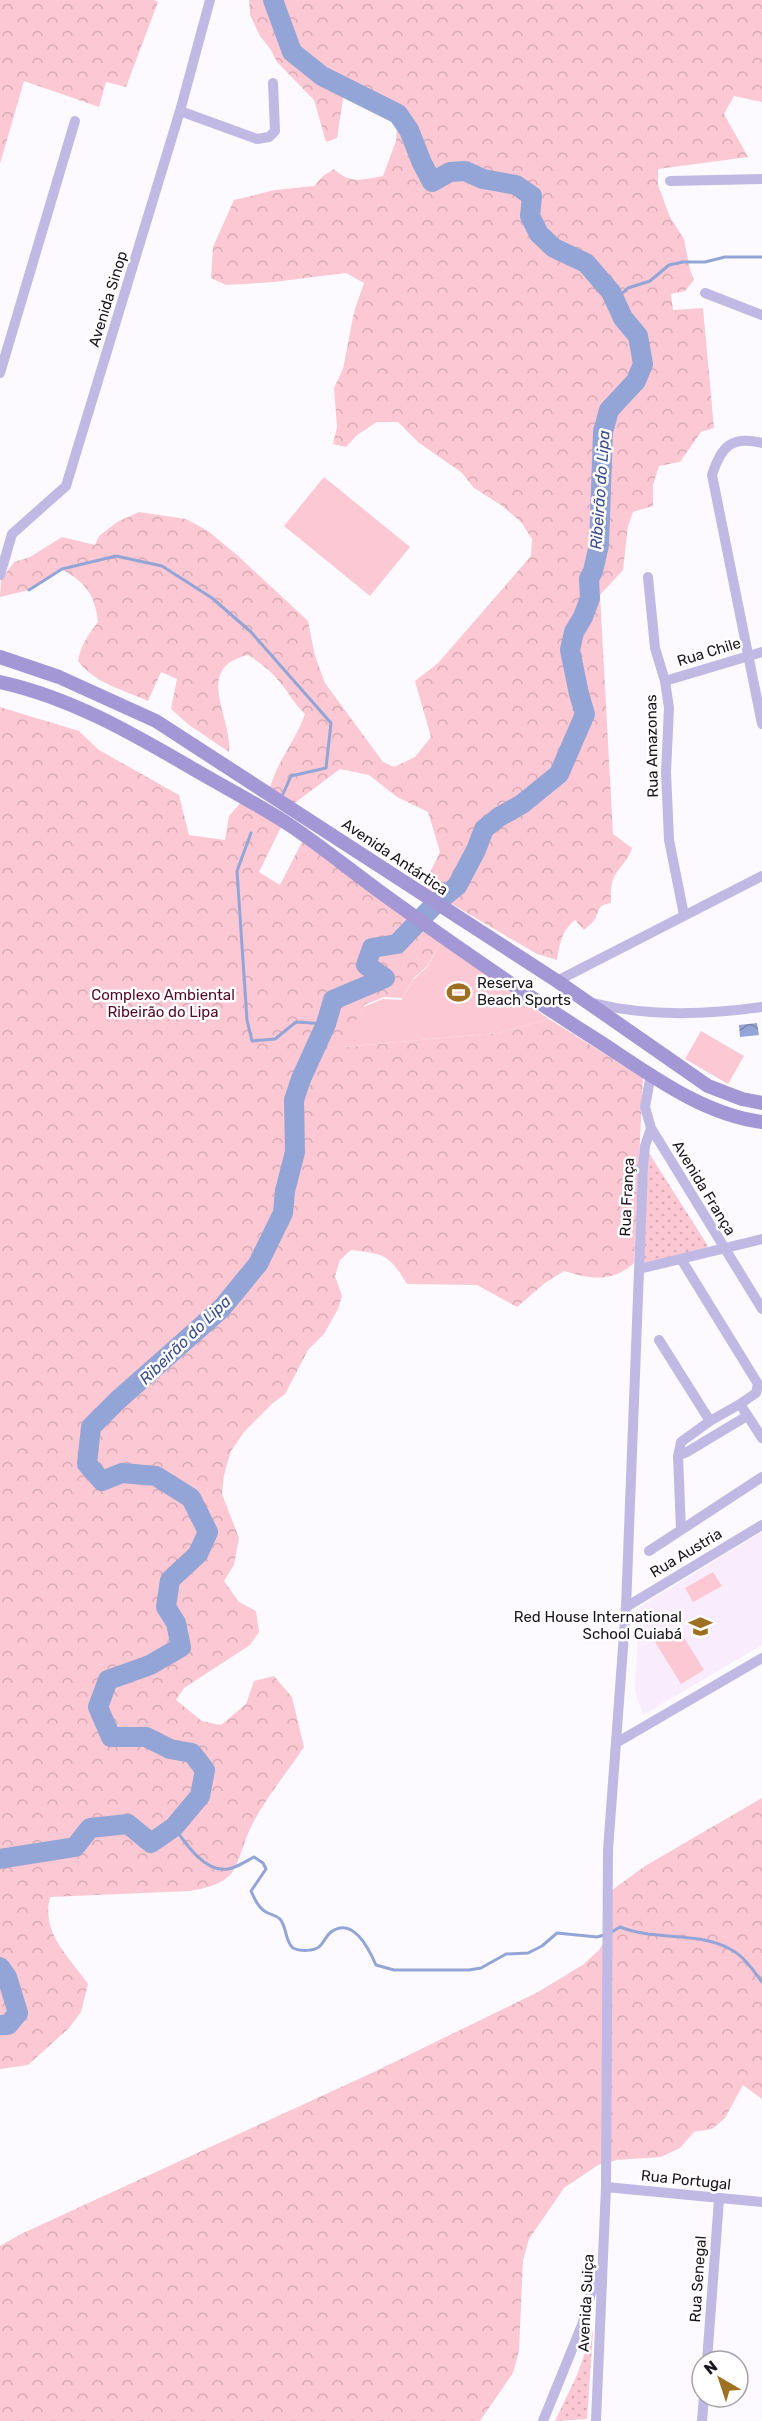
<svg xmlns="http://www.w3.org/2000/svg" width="762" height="2421" viewBox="0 0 762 2421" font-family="Rubik,sans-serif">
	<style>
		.built { fill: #f9edfd }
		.grass { fill: url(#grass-dots) }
		.forest { fill: url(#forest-crowns) }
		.garden { fill: #fbc8d3 }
		.water { fill: url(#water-waves) }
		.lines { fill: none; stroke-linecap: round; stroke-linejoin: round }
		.stream { stroke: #93a5d6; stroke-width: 3 }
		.river { stroke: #93a5d6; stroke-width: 20 }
		.street { stroke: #c0b9e4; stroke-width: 10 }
		.secondary { stroke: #a497d6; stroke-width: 14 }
		.labels { text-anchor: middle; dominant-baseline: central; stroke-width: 5; stroke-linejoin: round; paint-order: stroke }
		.street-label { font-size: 15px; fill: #1b161d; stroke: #fff }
		.poi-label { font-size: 15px; fill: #1b161d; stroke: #fff; text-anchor: start }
		.park-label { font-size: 15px; fill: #530b26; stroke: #fff }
		.water-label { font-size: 16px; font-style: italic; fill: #3b4d8b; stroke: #fff }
	</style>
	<defs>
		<pattern id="grass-dots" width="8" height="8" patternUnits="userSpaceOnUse" patternTransform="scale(1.5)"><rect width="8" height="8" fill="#fbc8d3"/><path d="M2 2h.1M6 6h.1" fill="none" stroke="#d7abb5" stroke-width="1.8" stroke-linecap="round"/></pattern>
		<pattern id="forest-crowns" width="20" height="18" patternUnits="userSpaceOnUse" patternTransform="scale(1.5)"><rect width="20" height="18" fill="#fbc8d3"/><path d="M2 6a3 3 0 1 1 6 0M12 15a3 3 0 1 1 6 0" fill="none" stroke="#d7abb5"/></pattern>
		<pattern id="water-waves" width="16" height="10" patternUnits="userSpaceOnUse" patternTransform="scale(1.5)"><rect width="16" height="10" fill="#93a5d6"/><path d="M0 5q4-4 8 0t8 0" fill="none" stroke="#7785ad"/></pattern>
	</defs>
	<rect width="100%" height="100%" fill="#fdfaff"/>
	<!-- built -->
	<path class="built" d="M762,1532V1645L643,1715L635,1692L639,1607Z"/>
	<!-- grass -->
	<path class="grass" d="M649,1153L708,1246L704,1251L645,1263L642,1257Z
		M593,2331L587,2419L555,2421L577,2375Z"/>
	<!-- forest -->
	<path class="forest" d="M0,0H154L158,2L126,87L106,82L99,107L24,81L0,164Z
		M249,0H762V102L734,96L724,114L748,157L658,169V185L670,217L684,239L690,270L694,280L685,291L671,294L673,310L703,308L714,428L701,432L680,462L659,466L653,485V506L633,512L628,526L623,570L600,595L613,834L632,848C622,874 609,868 611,903C598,905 600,909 595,919C593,923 587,927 584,930L575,920C561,931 560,944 557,960L537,954L423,887L440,852L428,812L397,797L369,775L340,769L292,805L270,788C277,761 296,740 305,714C294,704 288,691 278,680C270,670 259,662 248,655C192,668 233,718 229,752L189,725L171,709L177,679L161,672L148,701C124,690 94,683 78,661C81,645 88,635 98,622C95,594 85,582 61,569L29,590L0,597L1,580L14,562L30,557L62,537L95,545L99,536L117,522L139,512L186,519L208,531L237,555L308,621L315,656L325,683L383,762L394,767L415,757L431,737L415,681L438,663L531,556L532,539L521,522L501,505L474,488L461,472L419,443L398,422H377L357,435L346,447L333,444L337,427L334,388L343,369L354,312L364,283L346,273L274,282L226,285L211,278L213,247L234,200L275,190L314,186L323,176L334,169C349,184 363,180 383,176L396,141L398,113L345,86L337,138L326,142L314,100L277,62L271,50L260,36L250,15Z
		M0,707L79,731L99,750L179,795L189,835L225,840L229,816L243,800L281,827L259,872L280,885L302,842L441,941L427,966L414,978L402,998L384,997L364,1005L344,1047L498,1033L549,1019L643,1078L634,1263C612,1283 590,1279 564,1271L545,1283L517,1307L477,1285L407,1284C389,1254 384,1254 351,1250L340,1260L335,1276L342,1296L338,1309L324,1334L308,1350L285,1394L273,1403L244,1432L231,1451L224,1475L222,1494L239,1538L234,1565L224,1581L239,1602L256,1611L259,1632L250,1645L184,1688L176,1700L202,1721L221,1725L246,1704L254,1681L274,1676L292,1697L304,1747C287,1773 266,1797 252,1825C244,1839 241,1859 232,1873C223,1884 203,1889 190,1891L50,1897C41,1934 69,1956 88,1984L81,2012L69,2028L28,2065L0,2069Z
		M762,1798V2099L743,2085L725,2118L712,2129L694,2132L680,2148L661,2157L617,2160L598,2165L564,2188L529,2239L523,2260L519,2351L513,2373L480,2421H0V2246L21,2234L376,2071L538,1992L584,1964L599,1950L609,1933L608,1893L645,1866Z"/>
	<!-- garden -->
	<path class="garden" d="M324,477L410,547L370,596L284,526Z
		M441,941L549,1019L498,1033L343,1047L363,1007L383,999L401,1000L413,980L427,967Z
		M701,1031L744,1056L728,1084L685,1059Z
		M713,1572L722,1586L693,1602L685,1588Z
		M678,1628L704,1670L681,1684L655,1642Z"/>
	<!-- water -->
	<path class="water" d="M757,1023L759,1035L740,1037L739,1025Z"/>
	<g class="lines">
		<!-- stream -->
		<path class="stream" d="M615,300L628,288L650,281L669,265L683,262H705L725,257H762
			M29,590L62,569L116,556L162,566L212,598L251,632L331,723L326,768L291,776L283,794
			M251,833L237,871L247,1020L252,1041L275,1039L296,1022L326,1024
			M174,1827C185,1843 205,1873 228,1869C236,1868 246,1861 254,1857L263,1863L266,1869L251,1891C255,1900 259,1909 268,1913C272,1915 276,1915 280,1919C287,1927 285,1942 293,1948C299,1951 314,1952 320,1946C324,1942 326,1936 331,1932C353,1916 369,1949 376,1965L394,1970H469L481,1968L506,1954L528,1953L542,1946L557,1933L597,1937L604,1935
			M610,1933L620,1927C655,1941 697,1931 730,1949C744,1956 753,1970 762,1982"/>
		<!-- river -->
		<path class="river" d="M0,1859L75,1847L90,1828L128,1824L151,1843L174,1827L200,1796L205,1770L192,1753L170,1749L146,1737H111L98,1707L108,1680L150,1665L181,1647L176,1623L166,1607L170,1580L198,1554L208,1532L191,1498L156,1476L122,1473L102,1481L87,1464L91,1427L118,1400L221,1309L258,1264L283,1213L285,1191L295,1152L294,1100L301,1079L326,1024L333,1000L385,978L366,965L372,948L397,944L437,902L457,886L476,850L484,829L499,817L522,804L559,774L585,714L579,694L570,650L574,632L583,617L590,598L589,579L593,571L599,545L603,432L609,410L636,381L643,364L638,336L623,318L611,292L586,263L554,248L539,234L530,216L532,196L516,185L483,179L465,171L450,172L432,182L422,163L409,130L398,114L322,76L292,52L273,0
			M0,1967L7,1977L18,2013L8,2025H0"/>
		<!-- street -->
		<path class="street" d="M180,111L257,139L269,137L275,131L273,83
			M670,181L762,179
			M705,293L762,315
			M0,373L75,121
			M762,443C731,435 721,447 712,475L762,724
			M0,575L12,534L66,486L180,111L210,0
			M648,577L655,648L665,681L669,708L666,772L669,840L684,915
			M665,681L762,652
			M557,981L762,876
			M593,1003C648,1017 706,1015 762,1007
			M651,1074L645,1107L651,1128L762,1309
			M681,1259L758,1384L756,1393L740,1404L762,1438
			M639,1269L762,1239
			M659,1340L710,1421
			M678,1456L687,1452L747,1416
			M681,1530L678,1456L681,1442L710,1421L740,1404
			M649,1551L762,1477
			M626,1607L762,1525
			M616,1743L762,1658
			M606,2187L762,2202
			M707,2361L719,2199
			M543,2421L582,2325L598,2269
			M596,2421L606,2187L608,1850L626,1607L643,1168L645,1146L651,1128
			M702,2421L704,2397"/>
		<!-- secondary -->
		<path class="secondary" d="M0,657L59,677L156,721L557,981L708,1086L742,1099L762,1103
			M0,682C69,697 130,732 190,767C222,786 256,803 288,824C323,847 356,875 390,899C455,946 522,992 589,1035C642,1068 698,1114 762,1122"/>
	</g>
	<!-- icons -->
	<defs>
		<symbol id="stadium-bare" viewBox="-9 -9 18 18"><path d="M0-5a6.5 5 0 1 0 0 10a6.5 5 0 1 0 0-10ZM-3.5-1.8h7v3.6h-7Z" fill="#9f7022" stroke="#fff" stroke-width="2.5" paint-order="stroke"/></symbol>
		<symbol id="school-bare" viewBox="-9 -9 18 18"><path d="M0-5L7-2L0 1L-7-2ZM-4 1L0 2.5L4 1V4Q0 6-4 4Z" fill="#9f7022" stroke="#fff" stroke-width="2.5" paint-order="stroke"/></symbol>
	</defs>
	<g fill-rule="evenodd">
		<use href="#stadium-bare" x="442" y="976" width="33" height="33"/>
		<use href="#school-bare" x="684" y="1610" width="33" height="33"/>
	</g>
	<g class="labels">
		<!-- street labels -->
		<g class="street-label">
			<text transform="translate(108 299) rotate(-73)">Avenida Sinop</text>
			<text transform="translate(709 652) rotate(-17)">Rua Chile</text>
			<text transform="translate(652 746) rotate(-91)">Rua Amazonas</text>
			<text transform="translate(395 857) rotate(34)">Avenida Antártica</text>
			<text transform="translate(704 1188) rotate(59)">Avenida França</text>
			<text transform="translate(627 1197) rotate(-87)">Rua França</text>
			<text transform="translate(686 1553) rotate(-31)">Rua Austria</text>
			<text transform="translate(686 2180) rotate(6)">Rua Portugal</text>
			<text transform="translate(698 2279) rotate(-86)">Rua Senegal</text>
			<text transform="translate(586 2303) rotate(-87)">Avenida Suiça</text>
		</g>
		<!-- poi labels -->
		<g class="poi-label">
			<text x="477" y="983">Reserva<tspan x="477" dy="17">Beach Sports</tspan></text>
			<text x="682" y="1617" text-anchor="end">Red House International<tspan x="682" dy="17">School Cuiabá</tspan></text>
		</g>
		<!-- park labels -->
		<g class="park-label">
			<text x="163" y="995">Complexo Ambiental<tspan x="163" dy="17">Ribeirão do Lipa</tspan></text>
		</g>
		<!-- water labels -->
		<g class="water-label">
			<text transform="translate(600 490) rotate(-86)">Ribeirão do Lipa</text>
			<text transform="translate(185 1340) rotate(-44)">Ribeirão do Lipa</text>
		</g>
	</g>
	<!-- north arrow -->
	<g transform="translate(720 2379) rotate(321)"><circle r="28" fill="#ffffff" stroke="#a4a2a5" stroke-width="1.5"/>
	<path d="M0-4.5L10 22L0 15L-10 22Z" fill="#9f7022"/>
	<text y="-9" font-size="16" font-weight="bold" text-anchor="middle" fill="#1b161d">N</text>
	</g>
</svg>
